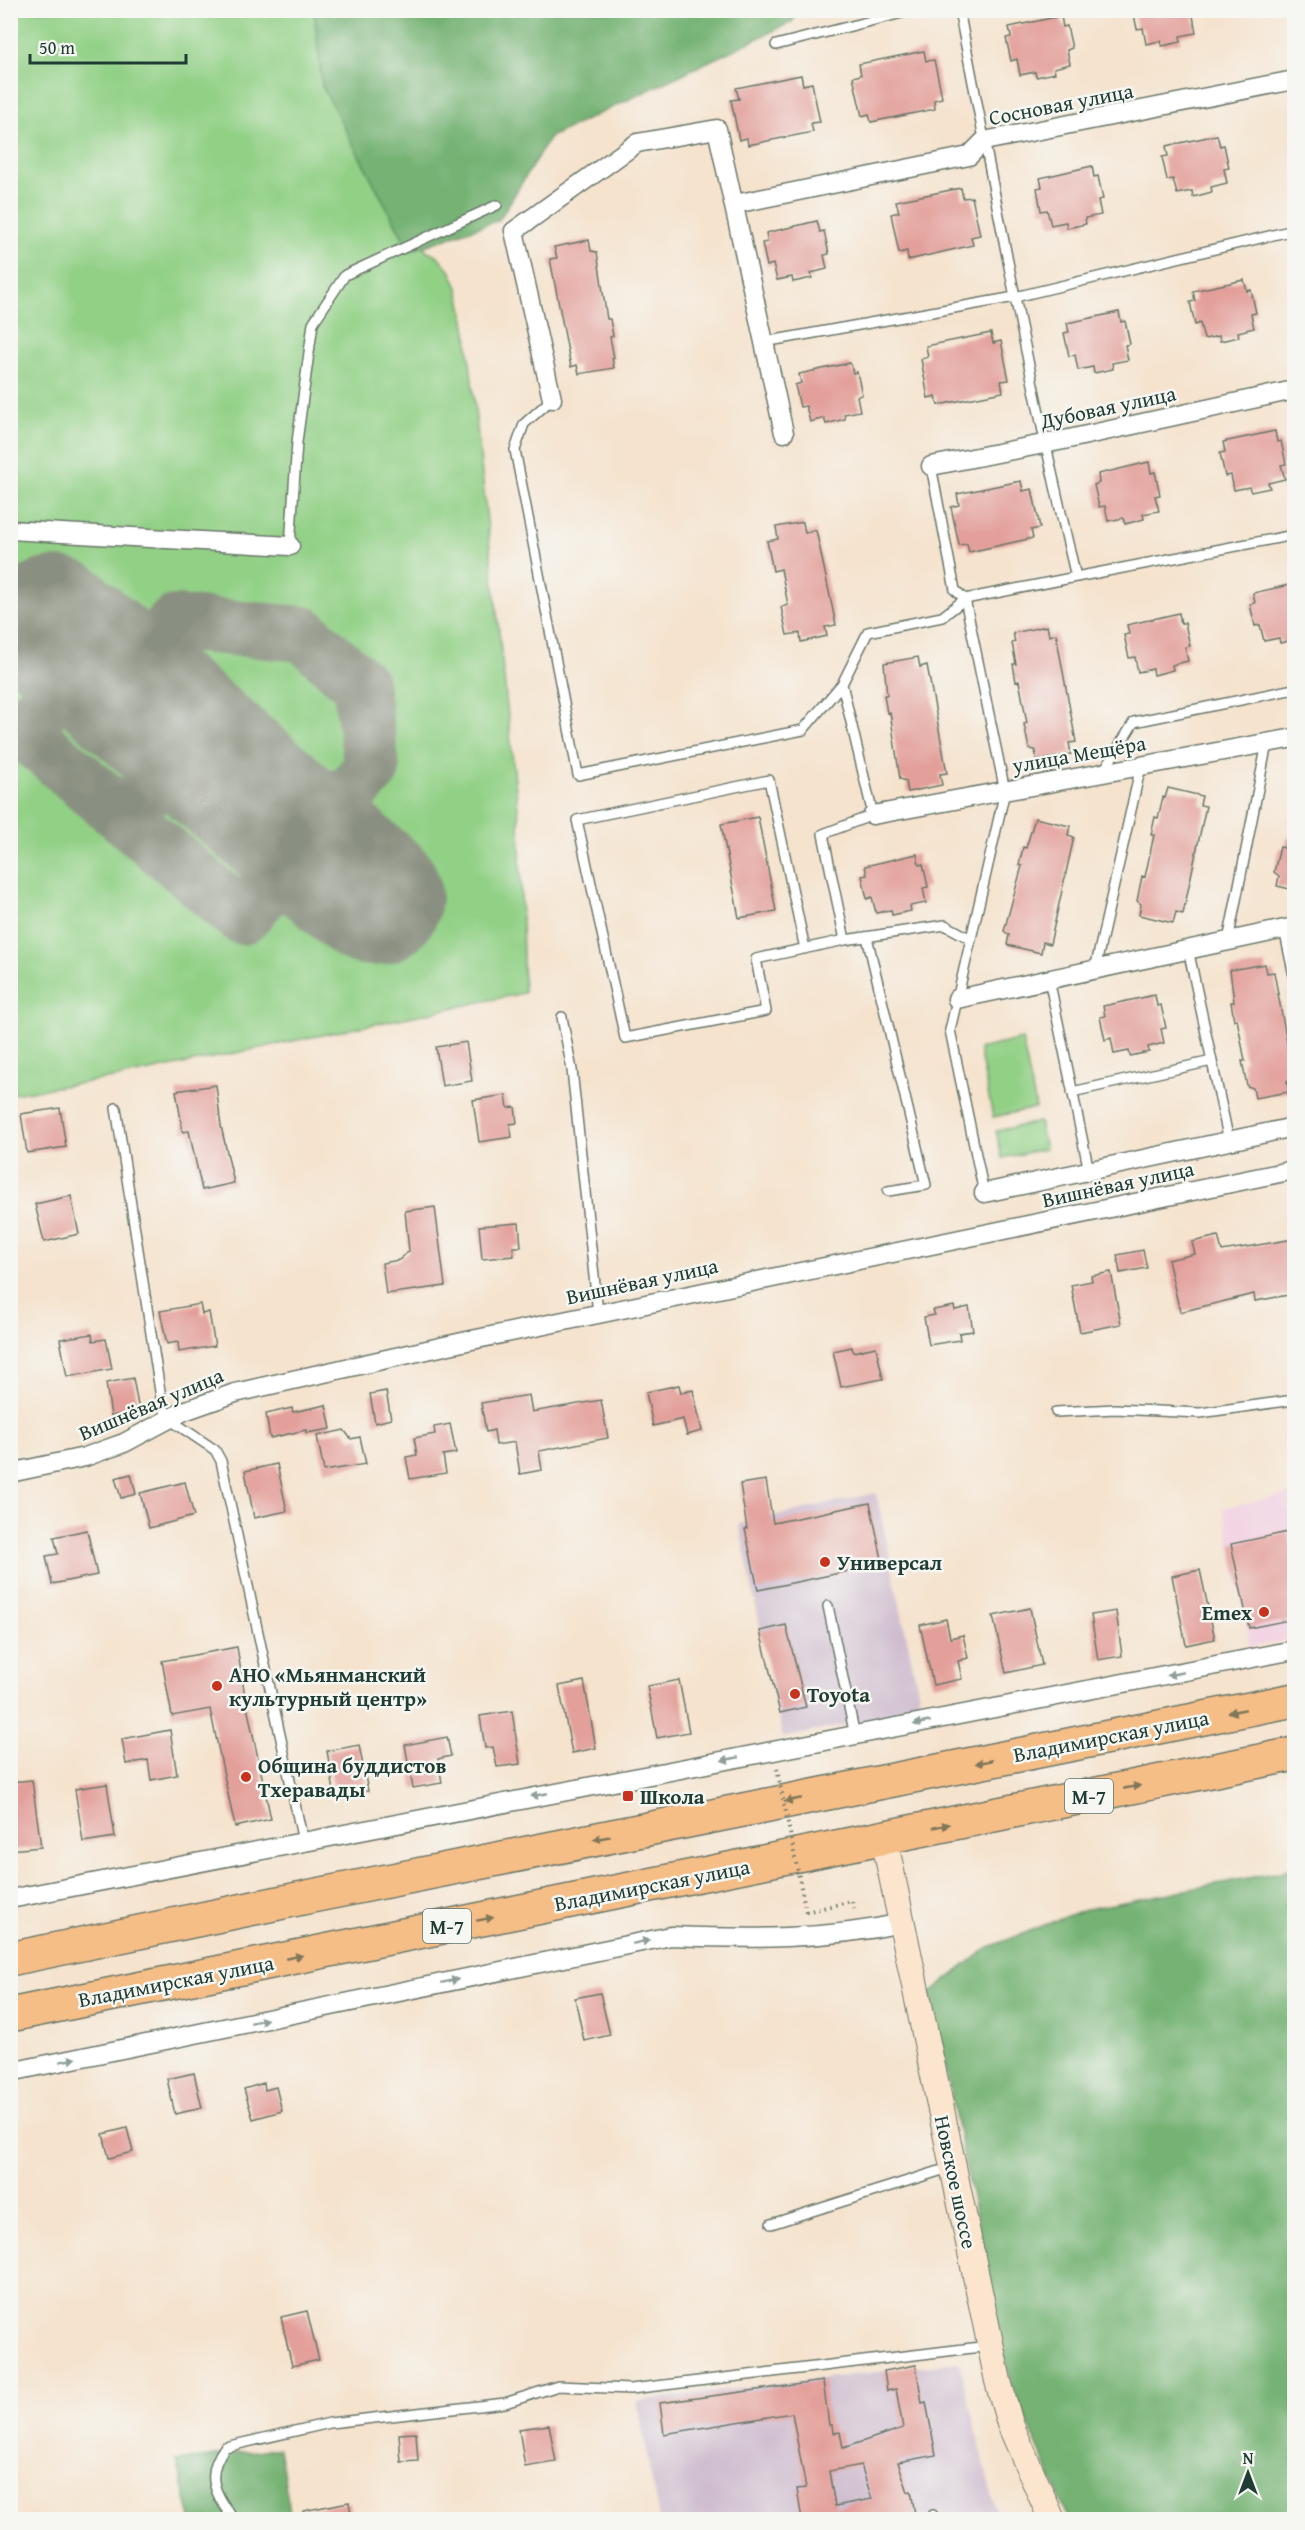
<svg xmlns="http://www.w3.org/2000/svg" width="1305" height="2530" viewBox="0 0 1305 2530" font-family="'Gentium Book Plus',serif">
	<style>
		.built { fill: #f2cfe1 }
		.industrial { fill: #cfbdcf }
		.green { fill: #92d086; stroke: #58865d; stroke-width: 1.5 }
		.forest { fill: #75b273; stroke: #4a7854; stroke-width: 1.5 }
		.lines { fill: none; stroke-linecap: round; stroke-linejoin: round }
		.taxiway { stroke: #8a9081; stroke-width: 56 }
		.runway { stroke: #8a9081; stroke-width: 140 }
		.building { fill: #e39f9a; fill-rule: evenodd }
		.lane-casing { stroke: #6a776a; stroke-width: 12 }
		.street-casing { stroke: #6a776a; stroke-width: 21 }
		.secondary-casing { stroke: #6a776a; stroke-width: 28 }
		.highway-casing { stroke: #6a776a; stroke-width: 36 }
		.path { stroke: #6a776a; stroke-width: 4; stroke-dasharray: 1.5 4.5; stroke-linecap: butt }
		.lane { stroke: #fff; stroke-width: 9 }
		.street { stroke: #fff; stroke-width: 18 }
		.secondary { stroke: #fbe5cf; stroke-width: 26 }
		.highway { stroke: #f6be87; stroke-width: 33 }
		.path-bridge { stroke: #6a776a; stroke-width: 4; stroke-dasharray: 1.5 4.5; stroke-linecap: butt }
		.oneway { fill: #8f9e9a }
		.oneway2 { fill: #807759 }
		.poi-dot { fill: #c8321e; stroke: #f6f6f2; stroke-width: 2 }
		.labels { text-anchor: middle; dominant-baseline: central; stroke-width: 5; stroke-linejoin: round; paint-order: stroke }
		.shield { fill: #f6f6f2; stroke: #60746d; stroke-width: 1.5 }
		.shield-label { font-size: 20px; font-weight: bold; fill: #1f3d34 }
		.street-label { font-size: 21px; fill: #1f3d34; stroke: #f6f6f2 }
		.poi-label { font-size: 21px; font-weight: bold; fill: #1f3d34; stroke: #f6f6f2; text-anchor: start }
	</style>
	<rect width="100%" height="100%" fill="#f6f6f2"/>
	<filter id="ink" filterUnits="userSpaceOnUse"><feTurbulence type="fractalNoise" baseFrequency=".0167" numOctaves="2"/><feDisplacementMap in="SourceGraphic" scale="12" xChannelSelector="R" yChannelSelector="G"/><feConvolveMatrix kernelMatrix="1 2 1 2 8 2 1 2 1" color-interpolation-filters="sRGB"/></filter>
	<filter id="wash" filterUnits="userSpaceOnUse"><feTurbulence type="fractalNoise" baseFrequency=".008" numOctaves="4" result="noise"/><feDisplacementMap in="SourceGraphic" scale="24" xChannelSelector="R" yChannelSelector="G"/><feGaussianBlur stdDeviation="1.35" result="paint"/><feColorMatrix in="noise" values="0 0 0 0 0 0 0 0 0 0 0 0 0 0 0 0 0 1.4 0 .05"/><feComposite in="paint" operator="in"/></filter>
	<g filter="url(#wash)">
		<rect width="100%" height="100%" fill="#f5e3ce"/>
		<!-- built -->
		<path class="built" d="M1294,1493V1639L1250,1647L1223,1508Z"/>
		<!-- industrial -->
		<path class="industrial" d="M876,1493L922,1709L783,1738L739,1524Z
			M959,2362L998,2519H944L943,2513L899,2520L659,2519L637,2401Z"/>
		<!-- green -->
		<path class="green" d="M11,11H334L417,231L426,250L438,256L451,272L458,288L466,325L519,818L524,993L126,1076L11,1094Z
			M1022,1039L1036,1108L993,1117L979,1049Z
			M1039,1122L1045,1149L1002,1158L996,1131Z"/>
		<!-- forest -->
		<path class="forest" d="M314,11H798L792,22L550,137L499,220L410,251L322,86Z
			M1294,1869V2519H1069L1010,2382L930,1993L987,1948L1082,1910Z
			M279,2448L291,2519H191L177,2461Z"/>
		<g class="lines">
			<!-- taxiway -->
			<path class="taxiway" d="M88,653L22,730L242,917L372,768L360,684L303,634L175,623L122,682
				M124,817L191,742"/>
			<!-- runway -->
			<path class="runway" d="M56,627L372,896"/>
		</g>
		<g id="blocks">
			<!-- building -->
			<path class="building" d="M1133,10H1192L1196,33L1180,36L1181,42L1162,46L1161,41L1146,44L1143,28L1137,29Z
				M1061,16L1063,27L1067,26L1072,48L1067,50L1070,64L1054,68L1055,73L1036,77L1035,72L1020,75L1017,59L1011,61L1006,38L1011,37L1009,27Z
				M924,51L926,61L934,60L940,87L942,98L934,100L935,109L871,122L869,114L862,116L853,77L861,75L859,64Z
				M801,75L803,85L812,83L820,122L811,123L813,132L748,145L747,138L739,140L731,100L739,99L736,88Z
				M1217,135L1220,146L1224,145L1229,168L1224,169L1227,183L1211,187L1212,192L1193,197L1192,191L1177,194L1173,179L1167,180L1162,157L1168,156L1166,146Z
				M1092,166L1094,177L1098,176L1103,199L1098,200L1101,215L1085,218L1086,224L1067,228L1066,222L1051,225L1047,210L1041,211L1037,188L1042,187L1040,178Z
				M961,188L963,198L972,197L980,235L971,237L973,245L908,260L907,251L899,253L891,214L899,212L896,201Z
				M817,221L820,232L824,231L829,254L824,255L827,269L811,273L812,278L793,282L792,277L777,280L773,264L767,266L762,243L768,242L766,233Z
				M589,240L591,251L597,252L607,319H610L613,336L610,337L614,358H612L614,368L579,374L577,365L571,367L550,259L557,258L554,247Z
				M1244,280L1247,291L1251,290L1256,313L1251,314L1254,328L1238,332L1239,337L1220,341L1219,336L1204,339L1200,323L1195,325L1190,302L1195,301L1193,291Z
				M1119,312L1121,322L1125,321L1130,344L1125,345L1128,360L1112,363L1113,369L1094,373L1093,367L1078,370L1075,355L1069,356L1064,333L1069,332L1067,323Z
				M991,333L993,343L1001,341L1009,380L1001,381L1003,392L938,405L936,396L928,398L921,359L928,357L926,346Z
				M850,363L853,373L857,372L862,395L857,396L860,411L844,414L845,419L826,424L824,418L810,422L806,406L800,407L795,385L801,383L799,374Z
				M1275,431L1277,442L1281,441L1286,464L1281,465L1285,479L1268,483L1270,488L1251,492L1249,487L1234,490L1231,475L1225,476L1220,453L1225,452L1223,442Z
				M1149,462L1151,473L1155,472L1160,495L1155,496L1159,511L1143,514L1144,519L1125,524L1123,518L1108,521L1105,506L1099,507L1094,485L1099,483L1098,474Z
				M1021,481L1023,491L1032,489L1038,517L1040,528L1031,530L1033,538L969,552L967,544L959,545L951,507L959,505L957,494Z
				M803,522L805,533L816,530L836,625L825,627L827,636L801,642L800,633L787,635L781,607L788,605L781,569L773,571L767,541L778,539L776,527Z
				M1294,584V640L1280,643L1279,638L1264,641L1260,625L1255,626L1250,604L1255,603L1253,593Z
				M1179,613L1181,624L1185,623L1190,646L1185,647L1188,661L1172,665L1173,670L1154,675L1153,669L1138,672L1135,657L1129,658L1124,635L1129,634L1127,625Z
				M1047,626L1049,636L1056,634L1076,742L1069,743L1071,754L1037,761L1035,750L1029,749L1024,724L1027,723L1019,681L1016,682L1013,664H1016L1012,643L1015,642L1013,633Z
				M918,657L920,667L927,665L947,773L940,774L942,785L908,792L906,781L900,779L890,712L887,713L884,695H887L884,663Z
				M1168,788L1202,796L1200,805L1206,806L1183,914L1176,912L1173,923L1139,915L1141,904L1137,901L1142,876L1145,877L1154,835H1151L1155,817L1158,818L1163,797L1165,798Z
				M758,817L776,911L739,918L721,824Z
				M1035,818L1070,826L1068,835L1074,837L1050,944L1043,942L1041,953L1007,945L1009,935L1004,931L1022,866L1019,865L1023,847L1026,848Z
				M1287,838H1294V890L1277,886L1279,876L1274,872L1280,847L1285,848Z
				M917,854L919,865L923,864L928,887L923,888L926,903L910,906L911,911L892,915L891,910L876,913L872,897L867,899L862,876L867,875L865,866Z
				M1265,964L1267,973L1274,972L1294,1080L1287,1081L1289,1092L1255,1098L1253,1088L1247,1086L1242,1061H1245L1237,1019L1234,1020L1231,1002H1234L1230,970Z
				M1155,995L1157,1006L1161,1005L1166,1028L1161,1029L1164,1043L1148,1047L1149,1052L1130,1056L1129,1051L1114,1054L1111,1038L1105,1040L1100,1017L1105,1016L1103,1006Z
				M466,1042L472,1081L442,1086L436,1047Z
				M216,1085L221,1126L234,1183L202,1190L189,1131L183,1132L176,1091Z
				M506,1095L508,1108L515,1107L517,1123L510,1124L512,1137L479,1142L473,1100Z
				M60,1108L66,1147L27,1153L21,1114Z
				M71,1196L79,1234L44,1242L35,1204Z
				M435,1207L445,1286L386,1294L382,1263L399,1260L409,1251L405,1211Z
				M519,1223L521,1247H513L514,1256L482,1259L479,1226Z
				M1218,1236L1222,1251L1294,1239V1294L1255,1301L1254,1294L1180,1312L1168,1260L1195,1254L1192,1242Z
				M1143,1250L1147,1268L1120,1273L1117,1255Z
				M1111,1272L1121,1324L1080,1332L1071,1285L1092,1281L1091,1276Z
				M200,1304L202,1314L209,1312L215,1346L179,1352L178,1342L167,1344L160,1311Z
				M954,1306L955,1310L969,1307L973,1331L959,1333L960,1340L929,1345L924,1317L935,1315L933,1310Z
				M92,1334L93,1341L106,1339L112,1369L67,1377L60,1339Z
				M852,1347L853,1352L876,1347L883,1379L841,1387L833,1351Z
				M133,1378L139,1411L111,1416L106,1383Z
				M679,1385L681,1393L693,1390L702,1431L687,1435L683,1419L653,1426L646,1392Z
				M386,1391L391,1419L375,1423L370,1394Z
				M529,1395L532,1412L601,1400L608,1438L539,1451L542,1470L520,1474L515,1442L496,1445L494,1430L486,1432L481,1403Z
				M326,1405L331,1429L306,1433V1430L270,1438L266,1414L292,1408L293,1412Z
				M450,1424L456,1453L443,1455L446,1473L410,1479L406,1457L417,1455L414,1438L435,1434L434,1427Z
				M344,1430L351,1439L360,1437L366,1464L324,1471L317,1436Z
				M277,1464L287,1511L254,1518L245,1471Z
				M131,1474L136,1494L121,1498L115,1478Z
				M766,1480L773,1523L870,1503L883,1564L758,1590L745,1529H747L740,1484Z
				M185,1482L194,1516L149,1528L140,1493Z
				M87,1530L97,1575L52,1584L46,1556L58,1554L54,1537Z
				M1288,1532L1294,1564V1619L1249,1628L1231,1544Z
				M1200,1570L1215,1639L1186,1645L1172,1576Z
				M1030,1608L1042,1665L1006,1673L993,1616Z
				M1116,1611L1122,1656L1098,1660L1091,1615Z
				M946,1619L950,1638L963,1635L968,1658L958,1661L962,1679L933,1685L920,1625Z
				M786,1625L806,1707L780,1713L760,1631Z
				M237,1647L246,1702L271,1819L235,1827L210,1709L172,1716L162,1661Z
				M679,1680L689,1732L657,1738L647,1686Z
				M584,1681L596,1748L572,1753L559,1686Z
				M512,1711L520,1764L497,1767L493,1747L485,1748L480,1716Z
				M170,1730L177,1775L151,1780L148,1760L126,1764L122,1739Z
				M447,1737L451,1756L438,1759L442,1783L413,1788L405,1745Z
				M359,1745L368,1791L335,1797L327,1751Z
				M32,1780L41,1847L10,1850V1782Z
				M107,1784L115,1837L83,1842L75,1789Z
				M600,1993L610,2035L584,2041L575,1998Z
				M194,2073L202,2108L175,2114L167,2079Z
				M264,2083L265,2090L276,2087L282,2111L253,2119L244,2089Z
				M127,2128L133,2152L109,2158L103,2134Z
				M307,2311L319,2360L292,2366L281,2317Z
				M916,2365L922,2403L926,2402L936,2455L898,2462L908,2492L911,2491L915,2514L882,2520H802L797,2489L806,2488L792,2413L664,2434L660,2403L823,2381L829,2425H832L833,2433L840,2432L843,2448L903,2428L896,2389L887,2391L884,2371ZM861,2465L872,2499L835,2506L829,2471Z
				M549,2425L556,2462L525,2467L519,2429Z
				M416,2433L418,2461L401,2462L399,2434Z
				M349,2502L352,2520H303V2511Z"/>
		</g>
	</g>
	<g filter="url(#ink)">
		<use href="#blocks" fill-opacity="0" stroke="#6a776a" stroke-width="1.5"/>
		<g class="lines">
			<defs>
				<path id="lane" d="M959,10C996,200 1031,389 1076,577L1294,535
					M776,45L914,10
					M764,342L1015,297L1294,230
					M552,399L524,424L515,450L578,775L803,730L842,684
					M931,466L955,590L965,599L942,617L868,632L842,684L873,815L823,834L845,940L945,925L971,939
					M290,546L297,442L313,323L345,275L497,205
					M1103,772L1134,722L1294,689
					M1284,929L1294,976
					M867,937L926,1185L888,1191
					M1228,941L1267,743
					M805,949L769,780L577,820L625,1038L766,1011L756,959L845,940
					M1188,949L1229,1141
					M1095,969L1141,766
					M1049,979L1089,1171
					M562,1017L572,1070L598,1313
					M1072,1092L1212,1061
					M116,1108L162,1404L169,1419L215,1450L221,1461L303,1841
					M984,1193L950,1030L1005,791L965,599L1076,577
					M1056,1412L1115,1409L1200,1413L1294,1400
					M828,1606L855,1736
					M771,2224L952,2167
					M933,2515L934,2520
					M234,2520C215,2493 204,2476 225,2447L330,2423L505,2403L558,2386L631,2389L989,2346"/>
				<path id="street" d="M735,204L969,156L984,141L1294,80
					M552,399L514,231L637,143L717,129L784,433
					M931,466L1064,440L1294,390
					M10,530L290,546
					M873,815L1294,738
					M957,999L1294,927
					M984,1193L1294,1127
					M10,1473L85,1457L107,1449L124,1443L184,1411L235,1393L467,1341L1294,1170
					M10,1899L1294,1650
					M10,2072L671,1936C749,1939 825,1940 902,1923"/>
				<path id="secondary" d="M884,1838L998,2381L1010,2424L1052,2520"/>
				<path id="highway" d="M10,1959L312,1896L1294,1700
					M10,2015L1294,1754"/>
			</defs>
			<!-- lane casing -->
			<use href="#lane" class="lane-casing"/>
			<!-- street casing -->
			<use href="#street" class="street-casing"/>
			<!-- secondary casing -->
			<use href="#secondary" class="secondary-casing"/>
			<!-- highway casing -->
			<use href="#highway" class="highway-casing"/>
			<!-- path -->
			<path class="path" d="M806,1912L852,1901L855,1913"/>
			<!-- lane -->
			<use href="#lane" class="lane"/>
			<!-- street -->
			<use href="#street" class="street"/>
			<!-- secondary -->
			<use href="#secondary" class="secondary"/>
			<!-- highway -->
			<use href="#highway" class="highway"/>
			<!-- path-bridge -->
			<path class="path-bridge" d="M777,1769L806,1912"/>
		</g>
		<!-- one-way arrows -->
		<defs><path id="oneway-solid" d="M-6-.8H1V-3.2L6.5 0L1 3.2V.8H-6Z" transform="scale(1.5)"/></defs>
		<g class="oneway">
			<use href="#oneway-solid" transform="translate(1175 1674) rotate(169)"/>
			<use href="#oneway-solid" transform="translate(922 1723) rotate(169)"/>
			<use href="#oneway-solid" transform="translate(730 1759) rotate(169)"/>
			<use href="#oneway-solid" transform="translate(539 1795) rotate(169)"/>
			<use href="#oneway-solid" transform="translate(641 1942) rotate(-12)"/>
			<use href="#oneway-solid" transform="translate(450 1981) rotate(-12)"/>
			<use href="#oneway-solid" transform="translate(259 2021) rotate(-12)"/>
			<use href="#oneway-solid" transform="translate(68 2060) rotate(-12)"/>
		</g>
		<g class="oneway2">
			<use href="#oneway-solid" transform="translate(1237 1711) rotate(169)"/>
			<use href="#oneway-solid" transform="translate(984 1762) rotate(169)"/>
			<use href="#oneway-solid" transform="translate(1132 1787) rotate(-11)"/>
			<use href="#oneway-solid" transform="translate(793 1800) rotate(169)"/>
			<use href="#oneway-solid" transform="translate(941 1826) rotate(-12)"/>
			<use href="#oneway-solid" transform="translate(602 1838) rotate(169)"/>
			<use href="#oneway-solid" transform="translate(485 1919) rotate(-11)"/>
			<use href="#oneway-solid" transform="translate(294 1957) rotate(-11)"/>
		</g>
	</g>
	<!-- markers -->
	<g class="poi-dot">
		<circle cx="825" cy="1562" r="6"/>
		<circle cx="1264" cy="1612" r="6"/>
		<circle cx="217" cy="1686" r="6"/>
		<circle cx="795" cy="1694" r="6"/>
		<circle cx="246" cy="1777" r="6"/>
		<rect x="622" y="1790" width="12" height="12" rx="3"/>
	</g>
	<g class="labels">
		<!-- shield labels -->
		<g class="shield">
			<rect x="1065" y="1779" width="48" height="34" rx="4.5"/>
			<rect x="423" y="1909" width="48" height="34" rx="4.5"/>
		</g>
		<g class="shield-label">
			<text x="1089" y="1796">М-7</text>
			<text x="447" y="1926">М-7</text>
		</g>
		<!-- street labels -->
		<g class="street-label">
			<text transform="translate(1061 104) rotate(-11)">Сосновая улица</text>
			<text transform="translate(1108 407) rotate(-12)">Дубовая улица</text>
			<text transform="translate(1079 754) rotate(-10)">улица Мещёра</text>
			<text transform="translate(1118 1184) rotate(-12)">Вишнёвая улица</text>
			<text transform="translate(642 1281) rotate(-12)">Вишнёвая улица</text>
			<text transform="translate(151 1404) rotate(-23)">Вишнёвая улица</text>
			<text transform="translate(1111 1736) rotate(-11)">Владимирская улица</text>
			<text transform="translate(652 1885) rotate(-11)">Владимирская улица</text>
			<text transform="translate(176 1981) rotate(-11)">Владимирская улица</text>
			<text transform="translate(956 2182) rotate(78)">Новское шоссе</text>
		</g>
		<!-- poi labels -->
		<g class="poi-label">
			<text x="837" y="1562">Универсал</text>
			<text x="1252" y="1612" text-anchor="end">Emex</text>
			<text x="229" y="1674">АНО «Мьянманский<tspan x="229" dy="24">культурный центр»</tspan></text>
			<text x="807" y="1694">Toyota</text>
			<text x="258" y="1765">Община буддистов<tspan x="258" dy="24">Тхеравады</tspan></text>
			<text x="640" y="1796">Школа</text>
		</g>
	</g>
	<!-- margin -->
	<rect width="1305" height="2530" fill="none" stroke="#f6f6f2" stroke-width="36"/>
	<!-- north arrow -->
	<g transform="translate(1248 2473)" stroke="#f6f6f2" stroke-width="4.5" paint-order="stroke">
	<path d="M0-4.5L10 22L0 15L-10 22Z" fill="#1f3d34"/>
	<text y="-9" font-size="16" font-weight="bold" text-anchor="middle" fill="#1f3d34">N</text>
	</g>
	<!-- scale -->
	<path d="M30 54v9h156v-9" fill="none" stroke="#1f3d34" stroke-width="3"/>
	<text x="39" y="54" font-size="18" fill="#1f3d34" stroke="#f6f6f2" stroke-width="4.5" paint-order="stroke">50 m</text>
</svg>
